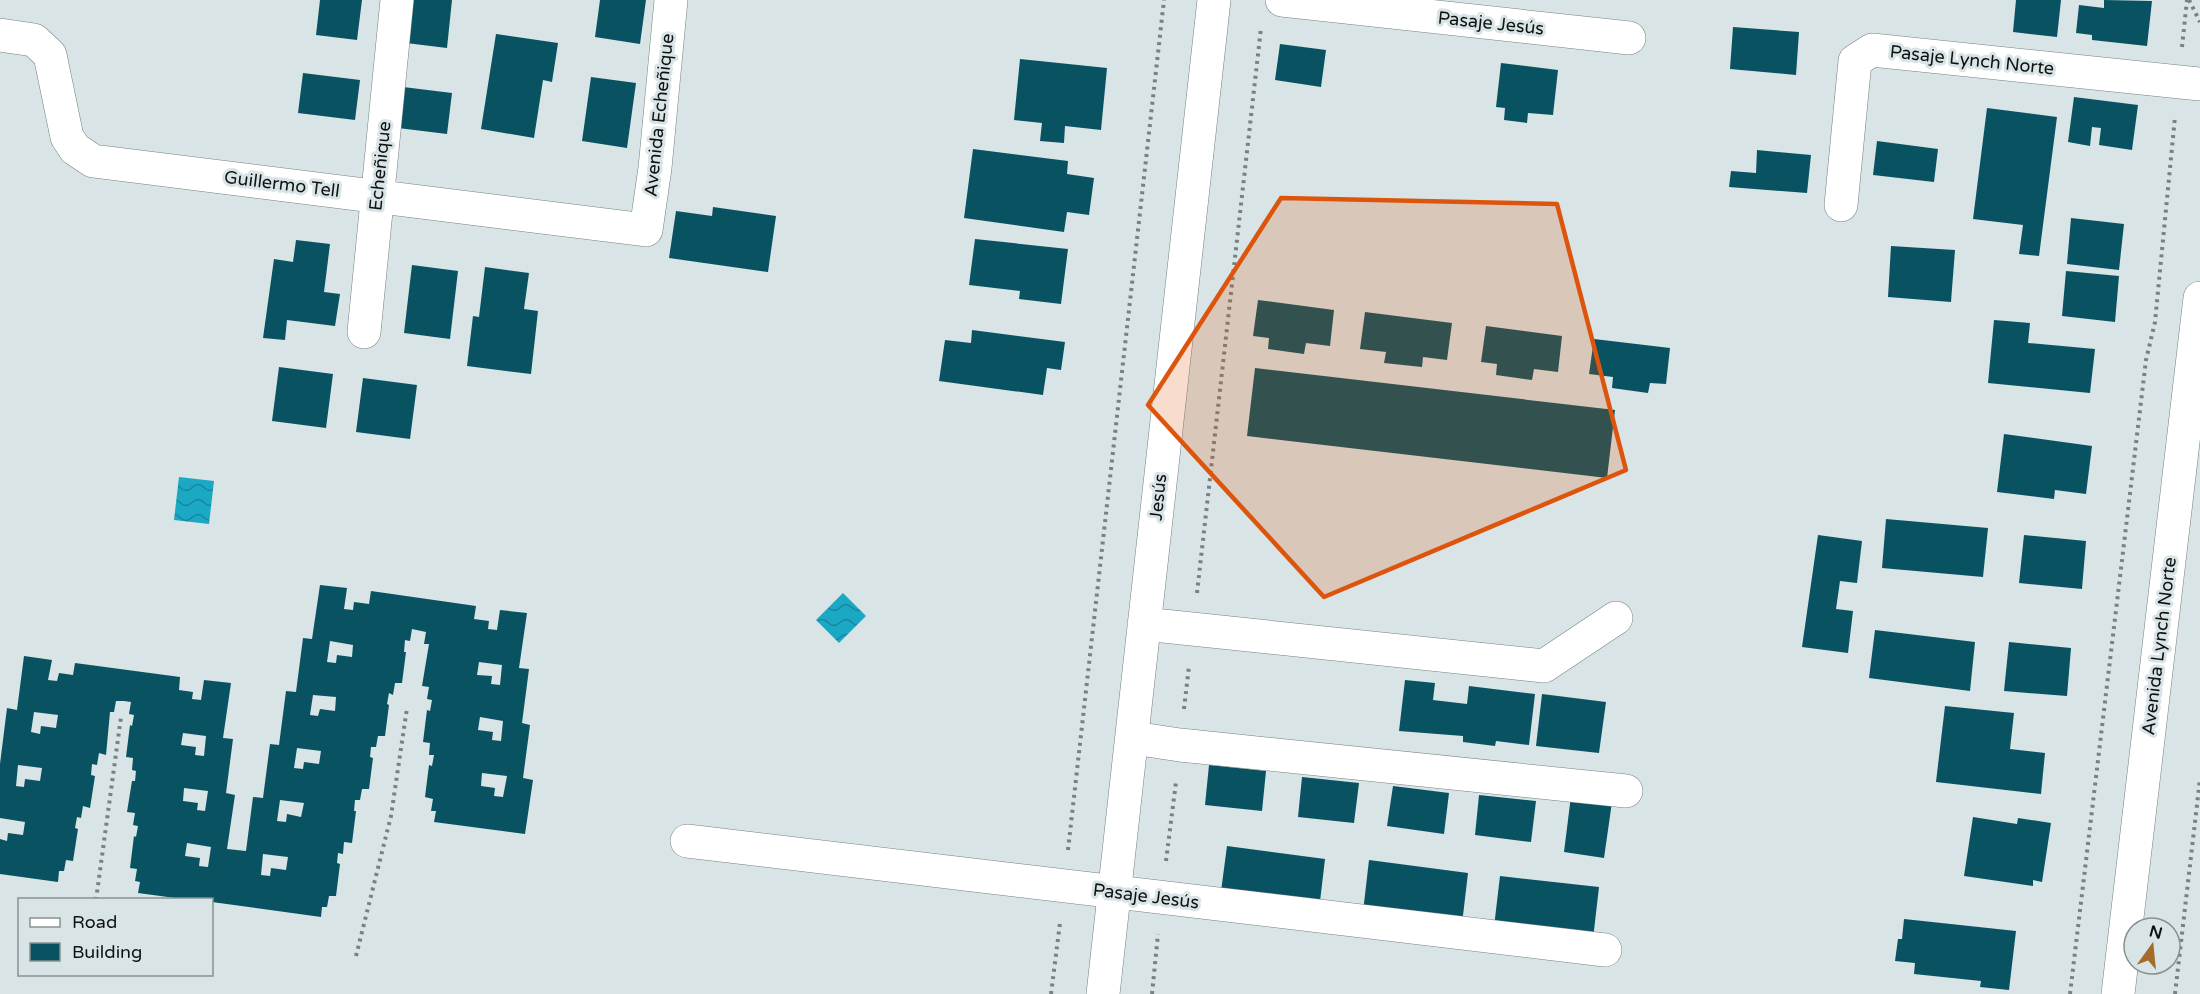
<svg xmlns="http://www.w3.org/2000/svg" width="2200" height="994" viewBox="0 0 2200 994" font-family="'Varela Round',sans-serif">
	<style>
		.water { fill: url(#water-waves) }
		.building { fill: #095261; fill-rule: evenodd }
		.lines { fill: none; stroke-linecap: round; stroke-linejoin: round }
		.minor-casing { stroke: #768083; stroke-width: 34 }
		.tertiary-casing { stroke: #768083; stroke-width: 34 }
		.path { stroke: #788082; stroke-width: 4; stroke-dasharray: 3 4.5; stroke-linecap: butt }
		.minor { stroke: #fff; stroke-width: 33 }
		.tertiary { stroke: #fff; stroke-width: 33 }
		.marked { fill: #dd550c; fill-opacity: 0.2; stroke: #dd550c; stroke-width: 4.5; stroke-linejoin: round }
		.labels { text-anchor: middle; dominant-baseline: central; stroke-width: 6; stroke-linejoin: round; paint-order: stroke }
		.street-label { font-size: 18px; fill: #0f1213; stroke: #d9e4e7 }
	</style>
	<defs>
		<pattern id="water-waves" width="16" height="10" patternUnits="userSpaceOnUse" patternTransform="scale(1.5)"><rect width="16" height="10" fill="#1ba8c4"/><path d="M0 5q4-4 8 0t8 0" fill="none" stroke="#16879e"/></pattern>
	</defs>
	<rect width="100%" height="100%" fill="#d9e4e7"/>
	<!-- water -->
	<path class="water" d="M179,477L214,481L209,524L174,520Z
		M843,593L866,616L839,643L816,620Z"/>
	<!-- building -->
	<path class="building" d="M320,0H362L357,40L316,35Z
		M411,0H452L447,48L406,43Z
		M600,0H646L640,44L595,37Z
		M2016,0H2061L2057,37L2013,32Z
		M2104,0L2152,1L2147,46L2092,40V35L2076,33L2079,5L2104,8Z
		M1733,27L1799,32L1796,75L1730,69Z
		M496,34L558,43L552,82L543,80L534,138L481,129Z
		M1280,44L1326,50L1321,87L1275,80Z
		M1020,59L1107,68L1101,130L1065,126L1064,143L1040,141L1042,123L1014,120Z
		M1501,63L1558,70L1553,115L1528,113L1527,123L1504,120L1505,108L1496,107Z
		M303,73L360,80L355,120L298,113Z
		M591,77L636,83L627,148L582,141Z
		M395,86L452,93L447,134L390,127Z
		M2074,97L2138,105L2132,150L2099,145L2101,128L2092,127L2090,146L2068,142Z
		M1987,108L2057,117L2039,256L2019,254L2023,225L1973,219Z
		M1877,141L1938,149L1934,182L1873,175Z
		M973,149L1068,161L1067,174L1094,178L1089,215L1067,212L1064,232L964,218Z
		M1757,150L1811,155L1807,193L1729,187L1731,171L1756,173Z
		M713,207L776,216L768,272L669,258L676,211L712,216Z
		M2071,218L2124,224L2119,270L2067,264Z
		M975,239L1068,249L1061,304L1019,299L1020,291L969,285Z
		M296,240L330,244L324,292L340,294L335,326L287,320L285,340L263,338L274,259L293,262Z
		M1891,246L1955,250L1951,302L1888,297Z
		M412,265L458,271L450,339L404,333Z
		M485,267L529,273L524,309L538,311L531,374L467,366L473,316L479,317Z
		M2066,271L2119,276L2115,322L2062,316Z
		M1258,300L1334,310L1330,346L1306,343L1304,354L1268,349L1269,338L1253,336Z
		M1365,312L1452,323L1447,360L1423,357L1422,367L1384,363L1386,352L1360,349Z
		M1994,320L2030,323L2028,343L2095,349L2090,393L1988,383Z
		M1486,326L1562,336L1558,372L1534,369L1532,380L1496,375L1497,364L1481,362Z
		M972,330L1065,342L1061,370L1047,368L1043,395L939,381L945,340L971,343Z
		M1594,339L1670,348L1666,384L1650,383L1648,393L1612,388L1613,377L1589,374Z
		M279,367L333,374L326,428L272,421Z
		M1255,368L1615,410L1607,478L1247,436Z
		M363,378L417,385L410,439L356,432Z
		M2004,434L2092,446L2086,494L2055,490L2054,499L1997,492Z
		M1886,519L1988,528L1983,577L1882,568Z
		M1818,535L1862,541L1857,583L1840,581L1836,609L1853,611L1848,653L1802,647Z
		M2024,535L2086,541L2082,589L2019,583Z
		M320,585L347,588L344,609L353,610L354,602L369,604L371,591L476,606L474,619L489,621L488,629L497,630L500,610L527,613L519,668L529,669L522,723L530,725L523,778L533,780L525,834L434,822L436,811H431L433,799L425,797L429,765L432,766L434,755H429L430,743L423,742L427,710L430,711L432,700L427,699L429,687L422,686L429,644H424L426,632L412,629L410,641L405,640L404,652H406L402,683H395L393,695L389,693L387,704L389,705L385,736H378L376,747H371L370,757L373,758L369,789H362L360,800H355L354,811H356L352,843L344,842L343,854L338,853L337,863L340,864L336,896H329L327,907H322L321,917L212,902V900H190L138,893L140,882L135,881L137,869L130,868L134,836L136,837L138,826L133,825L135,813L127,812L132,781H135L136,771L132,770L133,758L126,757L130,725L132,726L134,715L129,714L131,702L124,701H116L114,712H110L106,755L99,753L97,765L92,764L91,775L95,776L90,808L83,806L81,818L77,817L75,828L78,829L73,861L66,860L64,871H59L58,882L0,874V839L7,841L8,833L23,835L25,822L0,818V764L7,708L17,710L24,656L52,660L48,680L57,681L59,673L73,675L75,663L180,677L179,690L193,692L192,699L201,700L204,680L231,683L223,738L233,739L226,793L235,795L227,849L246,851L253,797L263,798L270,744L279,745L286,691L296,692L303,638L312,639ZM330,641L353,645L352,657L337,655L336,663L327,662ZM479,662L502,665L500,685L491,684L492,676L477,675ZM313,695L336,697L335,711L320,709L318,716L310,715ZM34,712L58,715L56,728L41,726L40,734L31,732ZM480,717L503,721L501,741L492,740L493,732L478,730ZM183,733L206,736L204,756L195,755L196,747L181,745ZM297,748L321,751L319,764L304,762L303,769L294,768ZM18,765L42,768L40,781L25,779L24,787L16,786ZM482,773L507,776L503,797L494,796L495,788L481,786ZM184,788L208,791L205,811L197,810L198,803L183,801ZM280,800L304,803L301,817L287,814L286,822L277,821ZM187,843L211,847L208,867L199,866L200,858L185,856ZM263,854L288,857L286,870L271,868L270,876L261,875Z
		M1875,630L1975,642L1970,691L1869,678Z
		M2009,642L2071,648L2067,696L2004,691Z
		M1405,680L1435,683L1433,700L1467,704L1469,686L1535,694L1529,745L1496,741L1495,746L1463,742V736L1399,731Z
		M1542,694L1606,702L1599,753L1536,746Z
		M1945,706L2014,713L2010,749L2045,753L2041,794L1936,782Z
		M1209,765L1266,771L1262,811L1205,805Z
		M1302,777L1359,783L1354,823L1298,817Z
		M1393,786L1449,793L1444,834L1387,826Z
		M1479,795L1536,801L1531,842L1475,835Z
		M1571,796L1612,802L1604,858L1564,852Z
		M1973,817L2017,824L2018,818L2051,823L2042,882L2033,880V886L1964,876Z
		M1227,846L1325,859L1319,910L1220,899Z
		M1369,860L1468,873L1462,924L1363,912Z
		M1500,876L1599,887L1593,939L1494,927Z
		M1904,919L2016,931L2009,990L1980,987L1981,981L1914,974L1915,963L1895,961L1898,939H1902Z"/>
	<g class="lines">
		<defs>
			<path id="minor" d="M1282,0L1629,38
				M0,35L34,40L50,55L67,137L75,149L93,161L646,230L655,168L671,0
				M1841,205L1855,61L1872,50L2200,84
				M364,332L397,0
				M1144,624L1544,666L1616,618
				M1133,738L1180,745L1626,791
				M687,841L1605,950
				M1103,994L1214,0"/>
			<path id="tertiary" d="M2118,994L2200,298"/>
		</defs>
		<!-- minor casing -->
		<use href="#minor" class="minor-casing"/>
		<!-- tertiary casing -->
		<use href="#tertiary" class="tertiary-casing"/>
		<!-- path -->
		<path class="path" d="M2189,0L2200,22
			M2182,47L2187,0
			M1197,593L1261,28
			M1184,709L1189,666
			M1068,850L1164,0
			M1166,861L1176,782
			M96,900L121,717
			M356,956L391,816L407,708
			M1051,994L1060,923
			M1152,994L1158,934
			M2070,994L2146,360L2155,322L2175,117
			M2175,994L2200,779"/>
		<!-- minor -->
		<use href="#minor" class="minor"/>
		<!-- tertiary -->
		<use href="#tertiary" class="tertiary"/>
	</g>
	<!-- marked area -->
	<path class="marked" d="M1281,198L1557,204L1626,470L1324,597L1148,405Z"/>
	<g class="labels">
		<!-- street labels -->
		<g class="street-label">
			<text transform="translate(1491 23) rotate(6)">Pasaje Jesús</text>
			<text transform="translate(1972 60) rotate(6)">Pasaje Lynch Norte</text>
			<text transform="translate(659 115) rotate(-84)">Avenida Echeñique</text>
			<text transform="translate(380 166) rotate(-84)">Echeñique</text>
			<text transform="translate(282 184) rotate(7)">Guillermo Tell</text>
			<text transform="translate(1158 497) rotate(-84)">Jesús</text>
			<text transform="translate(2159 646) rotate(-83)">Avenida Lynch Norte</text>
			<text transform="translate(1146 896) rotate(7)">Pasaje Jesús</text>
		</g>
	</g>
	<!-- legend -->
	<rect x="18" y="898" width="195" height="78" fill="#d9e4e7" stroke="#889092" stroke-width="1.5"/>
	<rect x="30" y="918" width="30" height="9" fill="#ffffff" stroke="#889092" stroke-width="1.5"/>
	<text x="72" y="928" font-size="18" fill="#0f1213">Road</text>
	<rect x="30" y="943" width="30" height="18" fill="#095261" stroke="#889092" stroke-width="1.5"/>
	<text x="72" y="958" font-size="18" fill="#0f1213">Building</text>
	<!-- north arrow -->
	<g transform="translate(2152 946) rotate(15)"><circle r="28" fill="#d9e4e7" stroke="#889092" stroke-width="1.5"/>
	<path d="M0-4.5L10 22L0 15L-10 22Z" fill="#a46b29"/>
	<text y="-9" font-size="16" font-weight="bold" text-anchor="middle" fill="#0f1213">N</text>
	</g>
</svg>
